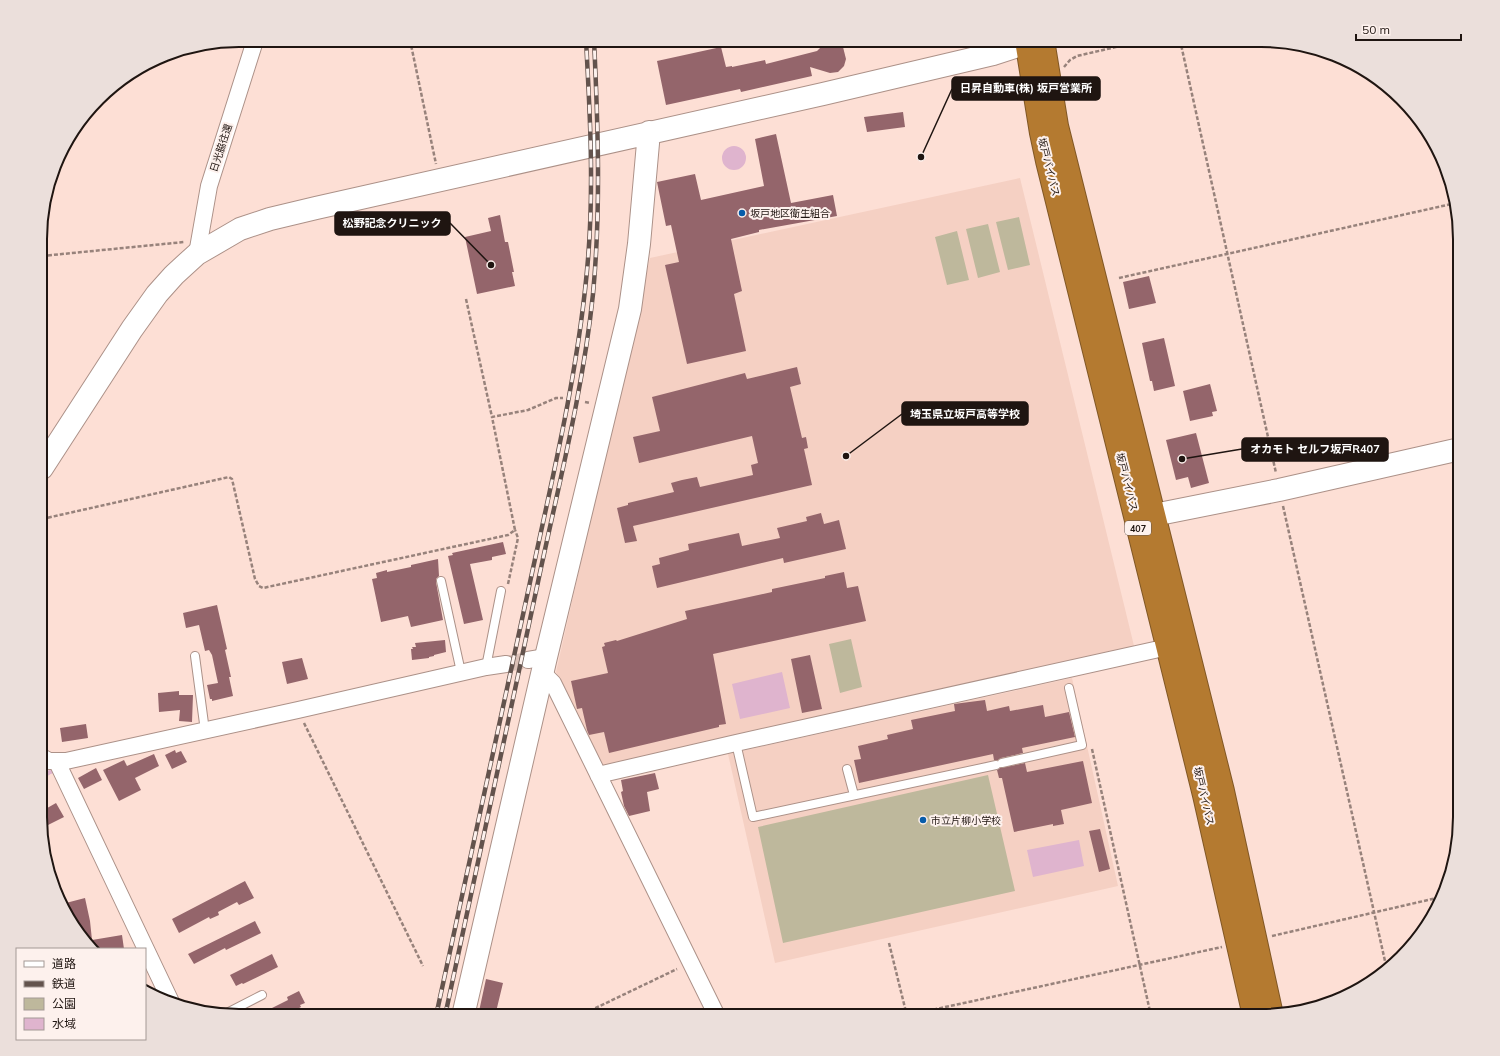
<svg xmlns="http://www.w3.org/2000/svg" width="1500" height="1056" viewBox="0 0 1500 1056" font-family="Mulish,'Noto Sans JP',sans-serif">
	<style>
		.built { fill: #f5d0c3 }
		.green { fill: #beb89c }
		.water { fill: #dfb4ce }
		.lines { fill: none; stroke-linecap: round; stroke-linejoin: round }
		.stream { stroke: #dfb4ce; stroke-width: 4 }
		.building { fill: #94656b }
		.street-tunnel { stroke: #dcc1b8; stroke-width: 16; stroke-dasharray: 16 8; stroke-linecap: butt }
		.lane-casing { stroke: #ac9188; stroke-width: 10 }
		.street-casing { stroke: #ac9188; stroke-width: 18 }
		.secondary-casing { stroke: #ac9188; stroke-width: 24 }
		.highway-casing { stroke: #805725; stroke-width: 24 }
		.path { stroke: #97827b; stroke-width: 2.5; stroke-dasharray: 4 2; stroke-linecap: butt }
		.lane { stroke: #fff; stroke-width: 8 }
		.street { stroke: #fff; stroke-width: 16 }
		.secondary { stroke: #fff; stroke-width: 22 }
		.highway { stroke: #b47a30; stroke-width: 22 }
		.rail-casing { stroke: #63534d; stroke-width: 4.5 }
		.rail { stroke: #fdf1ed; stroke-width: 3; stroke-dasharray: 9; stroke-linecap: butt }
		.poi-dot { fill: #075caa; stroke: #fdf1ed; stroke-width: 1.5 }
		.labels { text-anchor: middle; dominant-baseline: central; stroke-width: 4; stroke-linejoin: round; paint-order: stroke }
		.shield { fill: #fdf1ed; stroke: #625753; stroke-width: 1 }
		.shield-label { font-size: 9px; font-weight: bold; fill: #1f1511 }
		.street-label { font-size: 10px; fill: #1f1511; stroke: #fdf1ed }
		.poi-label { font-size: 10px; fill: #1f1511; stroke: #fdf1ed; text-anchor: start }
		.rim { fill: none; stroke: #1f1511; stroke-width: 2 }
		.leader { fill: none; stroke: #1f1511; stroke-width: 1.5 }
		.callout-dot { fill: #1f1511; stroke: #fdf1ed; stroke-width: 1.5 }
		.callout { fill: #1f1511; stroke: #1f1511; stroke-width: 1.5 }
		.callout-label { font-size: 11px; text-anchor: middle; font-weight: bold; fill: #fff }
	</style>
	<rect width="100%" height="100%" fill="#fddfd5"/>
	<!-- built -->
	<path class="built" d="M1020,178L1136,654L603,768L556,672L650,258Z
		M1072,678L1118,886L775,963L728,754Z"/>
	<!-- green -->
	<path class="green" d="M1019,217L1030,265L1008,270L996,222Z
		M988,224L1000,272L978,278L966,229Z
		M957,231L969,280L947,285L935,237Z
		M851,639L862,687L840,693L829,644Z
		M988,775L1015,891L783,943L758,827Z"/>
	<!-- water -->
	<path class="water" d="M722 158a12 12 0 1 1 24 0a12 12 0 1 1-24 0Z
		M782,672L790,708L740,719L732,684Z
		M1079,840L1084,866L1033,877L1027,850Z"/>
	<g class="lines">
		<!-- stream -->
		<path class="stream" d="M42,777L50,772L57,770"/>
	</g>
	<!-- building -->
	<path class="building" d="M831,43L843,47L846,59L844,66L838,72L830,73L810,67L812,76L741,92L740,89L666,105L657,61L721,47L726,67L732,66V67L765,60L766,64L817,51L823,45Z
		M903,112L905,127L867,132L864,117Z
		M776,134L791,203L833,195L837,216L759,230V232L731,239L742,291L734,294L746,351L687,364L665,265L679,262L671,225L666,226L657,182L695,174L701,200L764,186L755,139Z
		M500,215L505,242H508L514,272H512L515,286L477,294L465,237L491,231L488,218Z
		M1149,276L1156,303L1129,309L1123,282Z
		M1164,338L1175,386L1154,391L1152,381H1150L1142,343Z
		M797,367L801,384L790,387L802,438L806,437L808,448L804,449L812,485L633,526L637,541L625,543L617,508L628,505V503L674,492L671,483L682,480L697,477L700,487L753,475L751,465L758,463L752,436L639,463L633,437L660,431L652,397L745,373L747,379Z
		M1210,384L1217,411L1212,412L1213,416L1190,421L1183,391Z
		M1196,433L1209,483L1191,488L1188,477L1176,480L1166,440Z
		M821,513L824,524L839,520L846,549L784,563L783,558L657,588L652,566L660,564L659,558L689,550L688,544L739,533L742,546L780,538L777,528L807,521L806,517Z
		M503,542L506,554L492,557V560L470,564L483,620L464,624L448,556L453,555L452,553Z
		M438,559L439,576L436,579V582L443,620L411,627L408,616L381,622L372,579L377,578L376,573L387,570V572L411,567V565Z
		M844,572L847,588L858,586L866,621L713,654L726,724L719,725V727L609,753L604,732L589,735L587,730L582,708L577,709L571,681L608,673L602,647L605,646L604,643L616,640L617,641L687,619L685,611L772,592V589L825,578V576Z
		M217,605L227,649L225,650L231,677H229L233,696L212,701V699H210L207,685L218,683L212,655L209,650L205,651L199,625L186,628L183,613Z
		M445,640L446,652L434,655V656L429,657V658L412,660L411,649H413L412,647H416L415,643Z
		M810,655L822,709L802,713L791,659Z
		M302,658L308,679L287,684L282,662Z
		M179,691V695H193L192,722L179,721L180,710L159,712L158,693Z
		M985,700L987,711L1009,706L1010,711L1043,705L1045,717L1069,712L1075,737L1022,748L1023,753L1001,758L998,760H994L993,754L859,783L854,760L861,759L858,746L888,739L887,735L913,729L911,720L955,711L954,704Z
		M86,724L88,738L62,742L60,728Z
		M175,750L176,753L181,751L187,762L172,769L165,755Z
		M154,754L159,766L135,778L141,790L119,801L103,770L124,760L127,766Z
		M1083,761L1092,803L1061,810L1064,824L1053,826V824L1014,832L1002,778H999L997,770L1000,768L1025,763L1027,772Z
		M96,768L102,780L84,789L78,778Z
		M655,773L659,789L647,792L650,811L629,816L624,806L621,792L623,791L621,780Z
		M56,803L64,817L42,828V811Z
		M1100,829L1110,869L1099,872L1089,831Z
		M245,881L254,898L239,905L237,902L218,912L219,915L210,919L209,917L179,933L172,919Z
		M85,898L90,921L92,940L122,935L124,949H95L67,916L62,904Z
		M255,921L261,933L226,950L225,948L194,964L188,954Z
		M272,954L278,967L243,984L242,983L236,986L230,975Z
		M486,979L503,983L495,1016H478Z
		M299,991L305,1003L300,1005L301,1007L284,1016H256L288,1000L287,997Z"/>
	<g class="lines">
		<!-- street-tunnel -->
		<path class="street-tunnel" d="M506,664L528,660"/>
		<defs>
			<path id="lane" d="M441,581L461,672
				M195,656L205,731
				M486,667L501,591
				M736,743L753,817L996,765
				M1002,763L1082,745L1069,688
				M847,769L854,795
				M223,1015L262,995"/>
			<path id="street" d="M197,254L209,186L254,44V40
				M528,660L546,657
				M542,672L553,683L717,1016
				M42,757L49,761H66L298,710L486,667L506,664
				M57,762L172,1004
				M598,775L736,743L1168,647"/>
			<path id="secondary" d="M42,468L132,329L157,294L174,275L197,254L240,229L270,219L316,208L823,94L993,54L1036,40
				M1154,515L1279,490L1460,449
				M463,1016L546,657L630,309L639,244L649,132"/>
			<path id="highway" d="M1026,40L1041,133L1047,161L1204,795L1254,1016
				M1043,40L1057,126L1223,791L1272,1015"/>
		</defs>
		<!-- lane casing -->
		<use href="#lane" class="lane-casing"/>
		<!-- street casing -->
		<use href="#street" class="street-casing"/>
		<!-- secondary casing -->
		<use href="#secondary" class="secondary-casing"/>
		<!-- highway casing -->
		<use href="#highway" class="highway-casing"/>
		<!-- path -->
		<path class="path" d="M410,40L436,164
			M1180,40L1276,473
			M1307,47L1316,51
			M1064,67L1070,60L1077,56L1146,40
			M42,256L184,242
			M1119,278L1456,203
			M466,299L492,417L528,410L556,398H563
			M585,402L590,403
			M1283,506L1387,970
			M42,519L229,477L232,479L255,579L259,586L263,588L508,535L515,530L492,417
			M508,584L518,538L515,530
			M304,723L423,966
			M1092,749L1151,1016
			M1272,936L1441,897
			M889,943L907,1016
			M579,1016L677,969
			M904,1016L1222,947"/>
		<!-- lane -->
		<use href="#lane" class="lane"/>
		<!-- street -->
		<use href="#street" class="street"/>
		<!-- secondary -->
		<use href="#secondary" class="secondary"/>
		<!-- highway -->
		<use href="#highway" class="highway"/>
		<defs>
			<path id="rail" d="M436,1016C467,873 498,730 529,587C552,479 579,370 588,259C594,186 590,113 586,40
				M445,1016C476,871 507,727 538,582C558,487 583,391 593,294C601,209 598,125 594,40"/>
		</defs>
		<!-- rail casing -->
		<use href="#rail" class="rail-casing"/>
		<!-- rail -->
		<use href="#rail" class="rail"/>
	</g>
	<!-- markers -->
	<g class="poi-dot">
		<circle cx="742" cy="213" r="4"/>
		<circle cx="923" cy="820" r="4"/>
	</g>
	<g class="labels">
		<!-- shield labels -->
		<rect class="shield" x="1125" y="521" width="26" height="14" rx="3"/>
		<g class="shield-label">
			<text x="1138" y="528">407</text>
		</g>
		<!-- street labels -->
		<g class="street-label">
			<text transform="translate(221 148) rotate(-72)">日光脇往還</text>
			<text transform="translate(1049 167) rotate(76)">坂戸バイパス</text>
			<text transform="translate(1127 482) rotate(76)">坂戸バイパス</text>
			<text transform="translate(1204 796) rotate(77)">坂戸バイパス</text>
		</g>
		<!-- poi labels -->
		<g class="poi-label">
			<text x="750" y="213">坂戸地区衛生組合</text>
			<text x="931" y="820">市立片柳小学校</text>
		</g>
	</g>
	<!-- crop -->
	<path d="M0 0H1500V1056H0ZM239 47H1261A192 192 0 0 1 1453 239V817A192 192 0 0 1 1261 1009H239A192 192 0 0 1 47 817V239A192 192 0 0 1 239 47Z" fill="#ebdfdb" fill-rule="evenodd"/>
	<path class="rim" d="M239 47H1261A192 192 0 0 1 1453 239V817A192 192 0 0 1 1261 1009H239A192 192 0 0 1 47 817V239A192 192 0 0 1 239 47Z"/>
	<!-- callouts -->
	<path class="leader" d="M921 157L952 89M491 265L450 223M846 456L902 414M1182 459L1242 449"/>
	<g class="callout-dot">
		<circle cx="921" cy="157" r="4"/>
		<circle cx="491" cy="265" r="4"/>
		<circle cx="846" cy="456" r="4"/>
		<circle cx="1182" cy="459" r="4"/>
	</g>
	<g class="callout">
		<rect x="952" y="77" width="148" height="23" rx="4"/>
		<rect x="335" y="212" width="115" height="23" rx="4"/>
		<rect x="902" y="402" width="126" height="23" rx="4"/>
		<rect x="1242" y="438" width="146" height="23" rx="4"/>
	</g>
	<g class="callout-label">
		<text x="1026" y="92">日昇自動車(株) 坂戸営業所</text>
		<text x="392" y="227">松野記念クリニック</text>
		<text x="965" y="418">埼玉県立坂戸高等学校</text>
		<text x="1315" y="453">オカモト セルフ坂戸R407</text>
	</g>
	<!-- legend -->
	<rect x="16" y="948" width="130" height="92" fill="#fdf1ed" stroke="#a49995"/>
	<rect x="24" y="961" width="20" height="6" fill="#ffffff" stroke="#a49995"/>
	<text x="52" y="968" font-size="12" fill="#1f1511">道路</text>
	<rect x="24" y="981" width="20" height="6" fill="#63534d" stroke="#a49995"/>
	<text x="52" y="988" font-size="12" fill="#1f1511">鉄道</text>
	<rect x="24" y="998" width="20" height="12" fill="#beb89c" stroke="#a49995"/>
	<text x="52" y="1008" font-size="12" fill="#1f1511">公園</text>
	<rect x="24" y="1018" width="20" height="12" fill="#dfb4ce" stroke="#a49995"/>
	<text x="52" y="1028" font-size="12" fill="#1f1511">水域</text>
	<!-- scale -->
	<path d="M1356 34v6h105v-6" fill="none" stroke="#1f1511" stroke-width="2"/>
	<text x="1362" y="34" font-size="12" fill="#1f1511" stroke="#fdf1ed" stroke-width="3" paint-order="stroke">50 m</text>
</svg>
